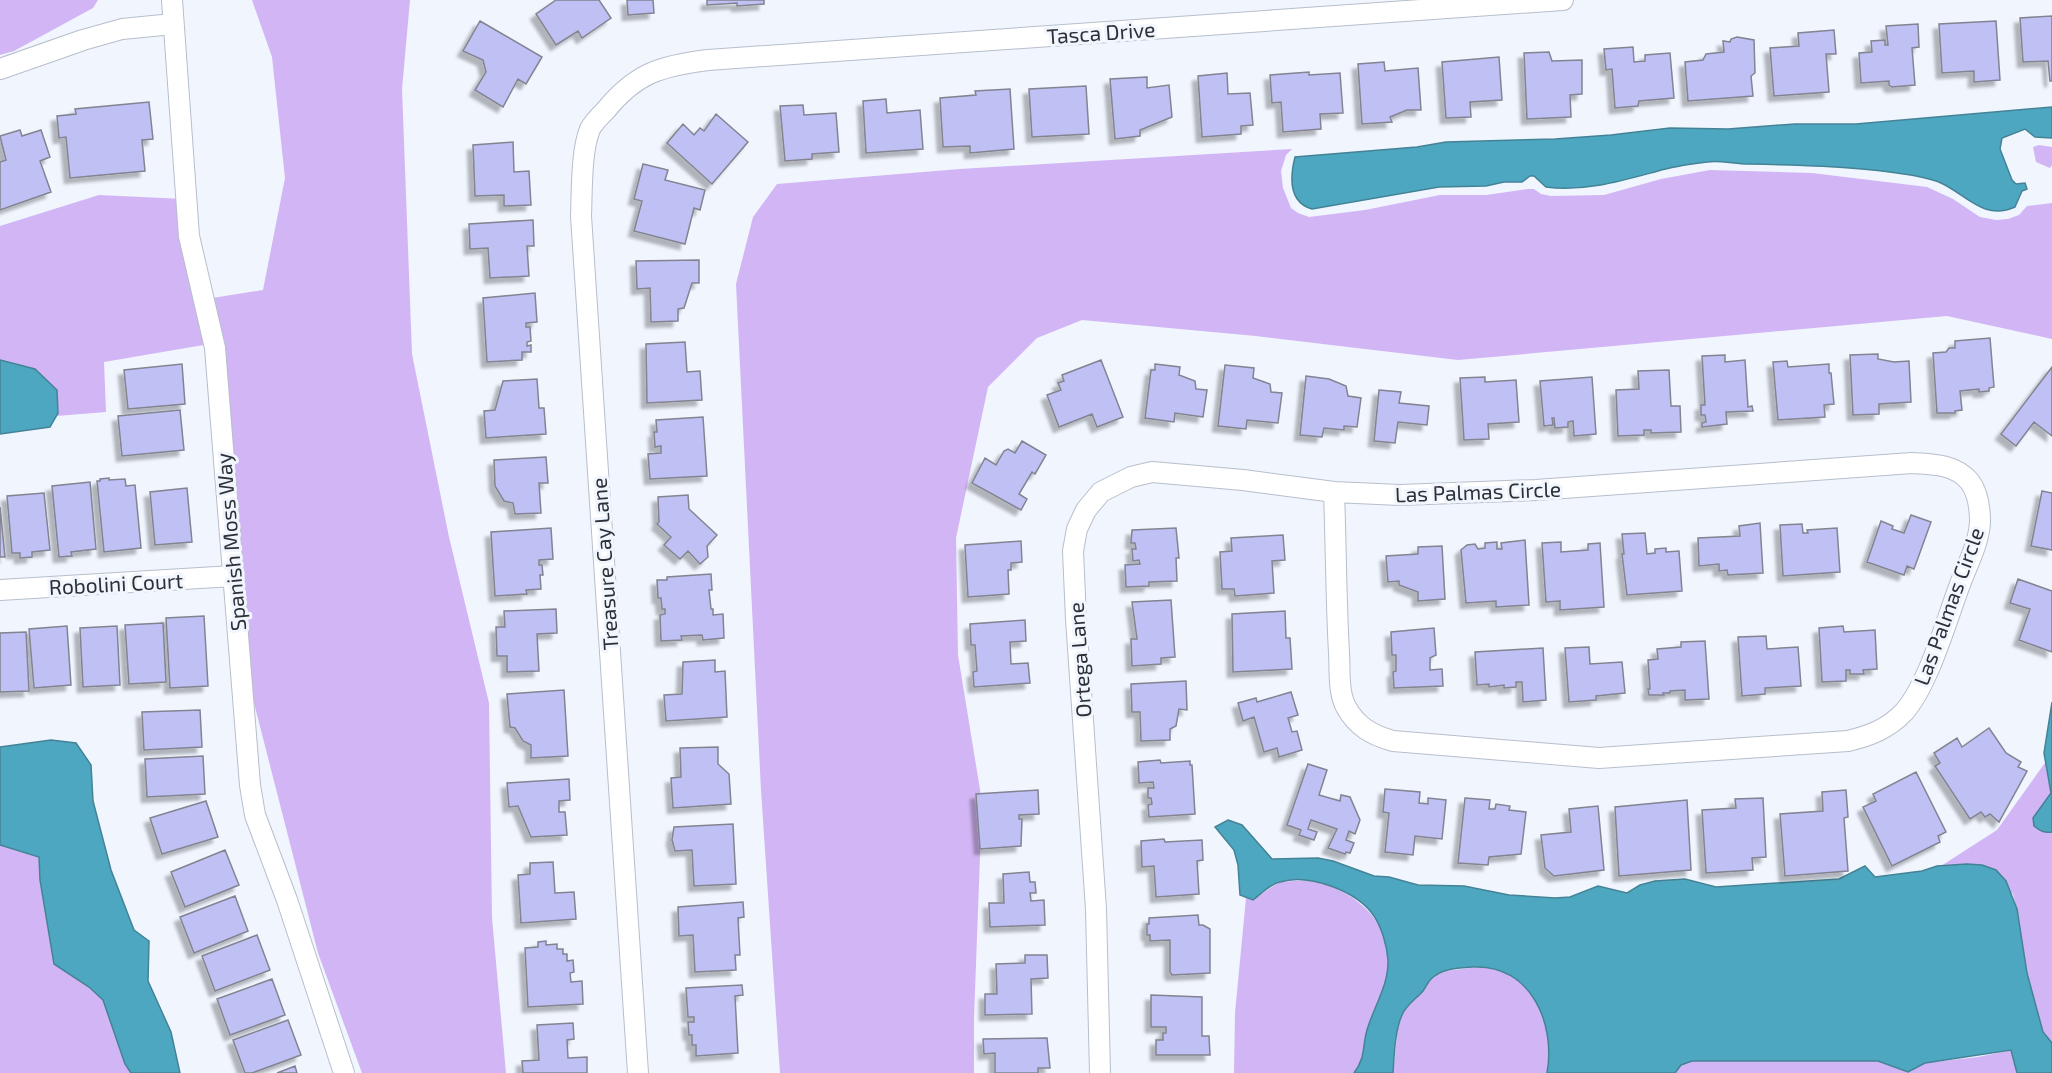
<svg xmlns="http://www.w3.org/2000/svg" width="2052" height="1073" viewBox="0 0 2052 1073" font-family="'Exo 2',sans-serif">
	<style>
		.green { fill: #d2b5f4 }
		.water { fill: #4ea7c0; stroke: #448396; stroke-width: 1.5 }
		.building { fill: #bfc1f5; stroke: #838391; stroke-width: 1.5; filter: url(#shadow) }
		.lines { fill: none; stroke-linecap: round; stroke-linejoin: round }
		.street-casing { stroke: #b7bfcc; stroke-width: 22 }
		.street { stroke: #fff; stroke-width: 20 }
		.labels { text-anchor: middle; dominant-baseline: central; stroke-width: 6; stroke-linejoin: round; paint-order: stroke }
		.street-label { font-size: 21px; fill: #2d3035; stroke: #f0f5fe }
	</style>
	<defs>
		<filter id="shadow"><feDropShadow dx="-5.5" dy="5.5" stdDeviation="1.5" flood-color="#0004"/></filter>
	</defs>
	<rect width="100%" height="100%" fill="#f0f5fe"/>
	<!-- green -->
	<path class="green" d="M0,0H98L93,8L14,51L0,55Z
		M252,0H410L402,89L412,354L449,537L489,703L492,918L506,1073H362L318,953L253,699L221,342L104,362L106,412L56,416L58,413L35,369L0,360V226L99,195L183,199L200,300L263,290L285,178L272,57Z
		M2039,145L2052,147V165L2050,168L2036,162L2033,147Z
		M1292,149L1286,155L1281,171L1283,188L1291,208L1298,213L1309,217L1365,210L1440,195H1486L1528,189H1534L1541,194L1551,196L1604,195L1661,179L1710,170L1812,173L1927,187L1953,199L1980,217L1996,220L2008,219L2019,215L2027,206L2052,203V339L1947,316L1458,360L1256,336L1082,320L1037,338L988,387L956,538L958,655L982,802L974,1018V1073H780L761,790L736,284L753,217L777,184L960,169Z
		M2052,753V1043L2043,1032L2027,973L2017,909L2013,894L1982,865L1941,866L1997,830Z
		M0,845L39,857L40,880L54,964L89,987L103,1000L125,1064L131,1073H0Z
		M1309,880C1356,889 1398,926 1387,977C1383,995 1372,1012 1367,1029C1361,1047 1366,1057 1354,1073H1234L1235,1013L1246,898L1253,900L1279,882Z
		M1489,966C1517,975 1531,987 1541,1014C1542,1019 1545,1023 1547,1027C1552,1040 1549,1059 1547,1073H1393L1398,1027L1402,1013L1431,979L1444,971Z
		M2012,1050L2017,1073H1675L1681,1065L1692,1061H1878L1908,1072L1925,1063L1978,1057Z"/>
	<!-- water -->
	<path class="water" d="M2052,107V138L2035,137L2025,129L2002,138L2000,149L2012,180L2016,184L2025,183L2027,189L2022,191L2015,207C1984,221 1967,195 1941,183C1928,177 1912,175 1897,173C1848,166 1798,165 1748,164C1735,164 1720,160 1707,162C1691,164 1674,166 1658,171C1621,181 1585,192 1546,187L1534,176H1530L1522,182H1504L1486,186L1439,187L1312,209C1288,202 1290,177 1295,157L1417,147L1446,142L1555,139L1611,135L1670,128L1728,129L1795,124H1856Z
		M0,360L35,369L57,390L58,413L50,427L0,434Z
		M2052,702V832C2044,833 2040,831 2034,826L2033,818L2051,793L2044,753Z
		M51,740L76,743L91,765L93,801L111,870L134,930L149,941L148,981L171,1032L180,1073H131L125,1064L103,1000L89,987L54,964L40,880L39,857L0,845V747Z
		M1228,820L1242,825L1272,859L1318,858L1333,861L1374,876L1389,877L1418,885L1464,886L1509,895L1555,898L1570,897L1598,886L1627,893L1640,885L1655,881L1685,879L1716,887L1839,879L1865,866L1875,877L1922,871L1937,866L1967,864L1982,865L1996,870L2006,881L2017,909L2027,973L2043,1032L2052,1043V1073H2017L2011,1050L1925,1063L1908,1072L1878,1061H1692L1681,1065L1675,1073H1547C1556,1024 1531,964 1473,967C1458,968 1442,968 1431,979C1427,983 1426,987 1423,991C1416,999 1406,1005 1402,1015C1395,1030 1394,1056 1393,1073H1354C1366,1057 1362,1047 1367,1030C1374,1006 1389,985 1388,960C1387,946 1382,928 1374,916C1357,891 1309,873 1280,882C1270,884 1261,894 1253,900L1240,895L1238,865L1234,850L1215,827Z"/>
	<!-- building -->
	<path class="building" d="M556,0H599L611,18L582,38L578,31L556,45L536,14Z
		M627,0H653L654,13L628,15Z
		M707,0H764V4L737,6V3L707,5Z
		M2052,16V81H2050L2048,61L2023,62L2020,18Z
		M480,21L542,57L526,84L518,79L503,107L475,90L486,72L483,60L463,51Z
		M1996,21L2000,80L1974,82V71L1942,73L1939,24Z
		M1918,24L1919,47L1912,48L1915,85L1892,87L1889,85V81L1861,83L1859,53L1872,52L1871,41L1885,40V45H1888L1886,26Z
		M1834,30L1836,54H1826L1829,92L1774,96L1770,48L1799,46L1798,33Z
		M1737,37L1754,40L1755,73L1751,76L1753,96L1688,101L1685,62L1703,60L1706,54L1724,52L1723,41L1730,42L1731,39Z
		M1633,47L1634,62L1645,61V55L1670,53L1674,98L1639,101L1638,106L1615,108L1612,69L1606,70L1604,49Z
		M1549,52L1552,61L1582,60V94L1570,95L1571,117L1527,119L1524,53Z
		M1499,57L1502,100L1470,102L1471,117L1446,118L1442,62Z
		M1384,62L1385,71L1418,68L1421,110H1407L1390,117L1392,122L1362,124L1358,64Z
		M1309,72V75L1340,73L1343,113L1320,114L1321,129L1283,132L1281,102L1272,103L1270,75Z
		M1227,73L1228,94L1250,93L1253,125L1241,126V134L1202,137L1198,76Z
		M1147,77V88L1169,85L1172,117L1140,130V136L1115,139L1110,79Z
		M1086,86L1089,134L1032,137L1029,89Z
		M1010,89L1014,149L970,153V146L943,147L940,98L976,95L975,91Z
		M886,99L887,113L920,110L923,149L866,153L863,101Z
		M149,102L153,139L142,140L145,171L70,178L66,137L59,138L57,116L76,114L75,109Z
		M803,105L804,115L836,113L839,152L812,154V159L785,161L780,106Z
		M716,114L748,142L712,184L667,143L683,124L694,135L700,128L704,131Z
		M20,130L22,136L41,130L50,157L40,161L51,192L0,210V162L6,160L0,136Z
		M513,142L514,172L529,171L531,205L504,206V195L475,196L473,145Z
		M643,164L668,170L665,180L705,190L700,210L694,208L685,244L634,231L642,201L634,199Z
		M533,220L534,246H527L529,276L490,278L488,248L470,249L469,224Z
		M699,260V283H692L684,308L678,309V321L651,322L650,288L637,289L636,261Z
		M535,293L537,322L526,323V327H530L531,341L527,342V346L531,345V352H522V360L487,362L483,298Z
		M1990,338L1994,387L1989,388V391L1979,392V389L1960,391L1962,410L1955,411V413H1937L1933,353L1946,352L1949,348H1955V341Z
		M685,342L687,372L700,371L702,400L647,403L646,344Z
		M1878,354V359L1894,362L1909,361L1911,402L1879,404V414L1853,415L1850,355Z
		M1725,355V362L1745,360L1748,407L1752,406L1753,411L1726,412L1727,424L1702,427V423L1706,422L1705,415H1701V405H1705L1702,356Z
		M1101,360L1123,417L1097,427L1092,414L1059,427L1047,395L1061,390L1058,383L1064,381L1062,375Z
		M1787,361L1788,367L1829,364V373H1831L1834,404L1824,405L1825,417L1778,420L1773,362Z
		M182,364L185,404L128,409L124,370Z
		M1155,364L1180,367L1179,375L1195,381L1196,389L1207,390L1203,417L1175,413L1174,422L1145,418L1151,370H1155Z
		M1225,365L1254,368L1253,378L1270,384L1271,392L1282,393L1278,423L1247,420L1246,429L1218,426Z
		M2052,367V436L2034,422L2016,446L2001,434Z
		M1669,370L1671,406H1680L1681,432L1651,433V430H1644V435L1618,436L1616,390L1639,389L1638,371Z
		M1306,376L1329,379L1346,386L1348,396L1361,398L1357,427L1344,426V430L1324,428L1322,437L1300,435Z
		M1485,377V382L1516,380L1519,422L1488,424L1489,439L1464,440L1460,378Z
		M1592,377L1596,434L1574,436L1573,421L1568,422V427L1555,428L1554,418H1552L1553,425L1544,426L1540,381Z
		M537,379L539,408H544L546,434L486,438L484,411L495,410L503,381Z
		M1379,390L1401,392L1399,403L1429,406L1427,425L1398,422L1395,443L1374,441Z
		M180,410L184,450L122,456L118,416Z
		M703,417L707,476L650,479L648,454L661,453V446L655,447L654,432H657L656,420Z
		M1022,441L1046,455L1035,474L1032,472L1019,494L1027,499L1021,510L972,483L985,458L996,465L1004,451L1008,449L1015,453Z
		M546,457L548,483H539L541,513L515,514L513,503L504,501L495,486L494,460Z
		M109,478V480L125,479L126,486L135,485L141,548L104,552L97,481H100V479Z
		M90,482L96,549L71,552L72,556L59,557L52,486Z
		M187,488L192,542L155,545L150,492Z
		M2042,491L2052,493V550L2031,546Z
		M44,493L50,550L32,552V557L20,558V553H12L7,496Z
		M688,495L689,509L717,535L707,546L708,557L700,564L688,551L680,559L664,545L671,537L657,524L659,522L658,497Z
		M0,507L5,557H0Z
		M1911,515L1931,522L1914,569L1907,566L1904,575L1867,562L1881,521L1893,526L1892,529L1904,533Z
		M1760,523L1763,573L1728,575L1727,570L1719,571V564L1699,566L1698,538L1740,536L1739,526Z
		M1802,524L1803,533H1808L1807,530L1837,528L1840,572L1783,576L1780,525Z
		M551,528L553,559L539,560V565H542L543,575H540L541,589L526,590L527,594L495,596L491,532Z
		M1176,528L1179,558H1176L1177,581L1149,582V586L1126,587L1125,565L1140,564L1139,560L1133,561L1132,549H1136L1135,543H1131L1132,530Z
		M1645,533L1647,554L1655,553V549L1666,548V552L1679,551L1682,591L1627,595L1622,554H1624L1622,534Z
		M1283,535L1285,560L1272,561L1274,593L1235,596L1234,589H1222L1220,552L1232,551L1231,538Z
		M1525,540L1529,605L1496,607V601L1466,603L1461,550L1467,545L1475,544L1478,549L1485,548V543L1497,542V549H1502L1501,543Z
		M1021,541L1022,562L1011,563V570H1008L1009,594L968,597L965,545Z
		M1561,542V552L1588,550V544L1600,543L1604,607L1560,610V601L1546,602L1542,543Z
		M1442,546L1445,599L1418,601V592L1399,585V581L1388,582L1386,556L1418,554V547Z
		M711,574L712,590H709L711,609H713V615L723,614L724,638L703,640L702,635L681,636L682,640L661,641L660,615L665,614V609H662L661,598H658L657,580H667V577Z
		M2018,579L2052,591V652L2019,640L2030,609L2010,603Z
		M1171,600L1175,657L1161,658V664L1132,666L1131,639H1137L1132,602Z
		M556,609L557,633L537,634L539,671L507,672V656H497L496,627H505L504,611Z
		M1285,611L1286,638H1290L1292,669L1233,672L1232,614Z
		M204,616L208,686L170,688L166,618Z
		M1025,620L1026,641L1010,642L1011,664L1028,663L1030,683L974,687L973,672L977,671L975,645H971L970,624Z
		M163,623L166,682L129,684L125,625Z
		M67,626L71,685L34,688L29,629Z
		M117,626L120,685L83,687L80,628Z
		M1843,626L1844,632L1875,630L1877,669L1863,670L1864,674H1850V670H1846V681L1822,682L1819,628Z
		M1434,628L1436,655L1430,658V670L1442,669L1443,686L1394,688L1393,672L1396,671V655H1392L1391,632Z
		M26,632L29,691L0,692V633Z
		M1766,636L1767,649L1798,647L1801,686L1765,688V694L1742,696L1738,637Z
		M1705,641L1709,699L1685,700V690L1670,691V693H1663L1664,695H1649L1648,689H1650L1648,660L1658,659L1657,649L1681,647V642Z
		M1589,647L1590,664L1622,662L1625,693L1596,696V700L1569,702L1565,648Z
		M1543,648L1546,700L1523,702L1522,682H1516V687L1504,688V685L1489,687V684L1477,685L1475,652Z
		M715,660V672L725,671L727,717L666,721L664,695L682,694L683,662Z
		M1186,681L1187,710L1179,709L1176,726L1170,729V740L1141,741L1140,712H1132L1131,684Z
		M564,690L568,756L531,758V745L523,741L515,728L510,727L507,694Z
		M1291,692L1298,715L1288,718L1292,732L1297,731L1302,750L1279,757L1277,748L1264,752L1254,717L1243,721L1238,703L1256,698L1257,702Z
		M200,710L202,747L144,750L142,712Z
		M1989,728L2006,753L2021,762L2018,767L2027,771L1999,822L1990,814L1985,817L1981,812L1970,819L1935,766L1940,763L1934,753L1957,738L1962,747Z
		M718,747V764L729,774L731,804L673,808L671,778L681,777L680,748Z
		M203,756L205,794L147,797L145,759Z
		M1160,760L1161,763L1190,761V765H1192L1195,814L1149,817L1148,805L1152,804L1151,798H1148V788H1154L1153,782L1139,783L1138,762Z
		M1308,764L1327,770L1319,795L1340,801L1341,795L1350,797L1360,820L1355,834L1349,831L1346,840L1354,843L1350,853L1346,852L1345,854L1328,848L1337,829L1311,820L1308,829L1317,832L1314,840L1299,835L1301,830L1287,825Z
		M1916,772L1946,832L1938,836L1940,842L1892,866L1863,807L1876,801L1873,794Z
		M569,779L570,800L559,801V812H565L567,835L531,837L518,806L509,807L507,783Z
		M1385,789L1420,792L1419,803L1428,804V798L1446,800L1442,839L1415,836L1413,855L1385,852L1389,813L1383,812Z
		M1038,790L1039,814L1019,815V819H1022L1021,846L980,849L976,794Z
		M1846,790L1848,817L1844,818L1848,871L1785,876L1780,814L1823,811L1822,792Z
		M1465,798L1490,800L1489,809H1495L1496,804L1510,806L1509,810L1526,812L1521,854L1489,857L1488,865L1458,863Z
		M1763,798L1766,857L1752,858L1753,870L1706,873L1702,810L1736,808L1735,799Z
		M1687,800L1691,870L1619,876L1615,807Z
		M206,801L218,837L162,854L150,818Z
		M1598,806L1604,870L1554,876L1545,868L1541,835L1571,832L1569,809Z
		M733,824L736,884L694,886L692,850L675,851L672,840L674,827Z
		M1164,839L1165,842L1202,840L1203,860L1197,861L1199,894L1156,897L1154,866L1142,867L1141,841Z
		M225,850L239,885L185,907L171,872Z
		M553,862L555,893L574,892L576,919L521,923L518,875L530,874V863Z
		M1029,872L1030,882H1035L1036,893H1030L1031,901L1044,900L1045,925L990,927L989,903H1004L1003,874Z
		M235,896L248,931L194,953L180,917Z
		M743,902L744,917L738,918L740,955H735L736,970L695,972L693,935L679,936L678,907Z
		M1198,915L1199,925H1203L1210,929V973L1172,975L1170,972V940L1150,941V935H1147V924H1149V918Z
		M257,935L270,970L215,991L202,956Z
		M546,941V945L557,944V949H563V954H567V961L573,960L574,972L570,973L571,982L582,981L583,1004L528,1007L525,948L538,947V942Z
		M1025,955H1047L1048,978L1031,979L1032,1014L985,1015V994H997L996,964L1025,963Z
		M272,979L285,1015L230,1035L217,999Z
		M742,985L743,995L735,996L738,1053L696,1056V1045H692V1035H689L688,1022H694V1017H688L686,988Z
		M1151,995L1202,997V1036H1209L1210,1055H1156V1040H1163V1033H1166V1027H1151Z
		M288,1020L301,1055L252,1073H245L233,1040Z
		M573,1023L574,1039L567,1040L568,1058L587,1057V1073H523L522,1061L539,1060L537,1025Z
		M1047,1038L1050,1068H1038V1073H995V1053L984,1054L983,1039Z
		M295,1066L297,1073H277Z"/>
	<g class="lines">
		<defs>
			<path id="street" d="M172,0L189,236L215,348L250,785L255,815L287,900L344,1073
				M0,69L83,40L122,29L173,24
				M1912,463C1932,464 1956,464 1970,482C1978,493 1980,509 1980,522C1979,544 1966,567 1959,587C1946,622 1928,685 1904,712C1888,729 1869,736 1848,741L1599,758L1393,741C1372,735 1357,727 1346,707C1338,692 1340,670 1339,653C1336,599 1336,545 1334,492L1400,495L1536,490Z
				M0,590L233,576
				M638,1073L581,216C582,191 581,151 590,129C593,123 600,116 605,111C636,73 660,66 708,60L1563,0
				M1100,1073L1096,909L1076,619L1073,551L1077,529L1086,510L1101,492L1131,477L1152,472L1243,480L1334,492"/>
		</defs>
		<!-- street casing -->
		<use href="#street" class="street-casing"/>
		<!-- street -->
		<use href="#street" class="street"/>
	</g>
	<g class="labels">
		<!-- street labels -->
		<g class="street-label">
			<text transform="translate(1101 32) rotate(-4)">Tasca Drive</text>
			<text transform="translate(1478 491) rotate(-2)">Las Palmas Circle</text>
			<text transform="translate(230 542) rotate(-95)">Spanish Moss Way</text>
			<text transform="translate(604 564) rotate(-94)">Treasure Cay Lane</text>
			<text transform="translate(116 583) rotate(-3)">Robolini Court</text>
			<text transform="translate(1948 606) rotate(-70)">Las Palmas Circle</text>
			<text transform="translate(1079 660) rotate(-94)">Ortega Lane</text>
		</g>
	</g>
</svg>
